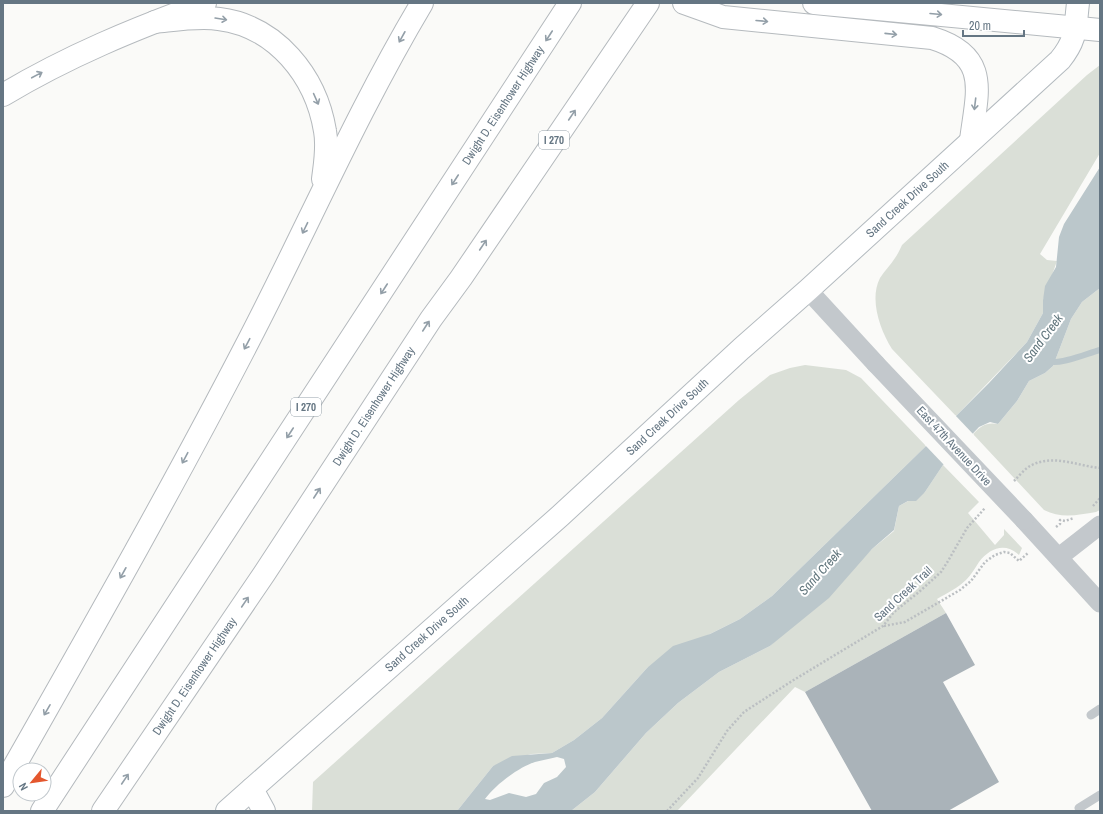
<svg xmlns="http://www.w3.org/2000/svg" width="1103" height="814" viewBox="0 0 1103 814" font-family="'Archivo Narrow',sans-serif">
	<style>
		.green { fill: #dadfd7 }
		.water { fill: #bbc7cb; fill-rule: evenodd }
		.pier { fill: #fafaf8 }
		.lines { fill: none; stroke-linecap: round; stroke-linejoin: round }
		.stream { stroke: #bbc7cb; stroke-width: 6 }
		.building { fill: #aab3b9 }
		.secondary-casing { stroke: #b3babf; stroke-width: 24 }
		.primary-casing { stroke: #b5babe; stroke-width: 24 }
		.highway-casing { stroke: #b4b9bd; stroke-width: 24 }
		.path { stroke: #bbbfc2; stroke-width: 2.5; stroke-dasharray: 2 2; stroke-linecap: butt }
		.lane { stroke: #c3c8cc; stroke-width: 9 }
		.street { stroke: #c3c8cc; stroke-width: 19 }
		.secondary { stroke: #fff; stroke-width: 22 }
		.primary { stroke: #fff; stroke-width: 22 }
		.highway { stroke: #fff; stroke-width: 22 }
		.street-bridge { stroke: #c3c8cc; stroke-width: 19 }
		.oneway { stroke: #939fa8 }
		.labels { text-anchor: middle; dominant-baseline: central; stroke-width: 4; stroke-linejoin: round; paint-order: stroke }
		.shield { fill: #fff; stroke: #939fa8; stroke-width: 1 }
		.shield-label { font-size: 11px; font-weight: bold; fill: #657683 }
		.street-label { font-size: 12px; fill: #657683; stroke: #fff }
		.water-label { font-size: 13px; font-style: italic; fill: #60757c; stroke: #fff }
	</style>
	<rect width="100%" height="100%" fill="#fafaf8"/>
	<!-- green -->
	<path class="green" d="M1100,65V153L1040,254L1047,260L1057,261L1043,300V313L1027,342L956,416L892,349C880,330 869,299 880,278C884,271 891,265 895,258C898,254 900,249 902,245L1087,75Z
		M1100,288V510L1096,512C1078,515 1061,519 1044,510L973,434C981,426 986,422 998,424L1017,401L1029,381L1045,373L1053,366L1071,319L1082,302Z
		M805,365L846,370L861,378L926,446L772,596L740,619L710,634L647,668L602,718L574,740L552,753L531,754L493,766L457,811H312L313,782L739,400L770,375L790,368Z
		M943,465L979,502L968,513L995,545L1004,535V529L1022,548L1019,555C1005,542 990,548 979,562C975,568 971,575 966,580C958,588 947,593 937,599L946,613L805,692L795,687L677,811H571L595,792L646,733L678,703L719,672L770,646L872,549L894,531L899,506L925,492Z"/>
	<!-- water -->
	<path class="water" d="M1100,167V288L1082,302L1071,319L1053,366L1045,373L1029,381L1017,401L998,424L990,422L979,427L943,465L925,492L916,501H908L899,506L894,530L872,549L829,598L770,646L719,672L678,703L646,733L595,792L571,811H457L493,766L512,756L552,753L574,740L602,718L647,668L673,646L710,634L740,619L772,596L926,446L989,383L1027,342L1043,313V300L1045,286L1056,267L1059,237L1064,224ZM557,757L564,759L566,767L557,777L544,783L536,794L526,797L509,793L490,800L485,799C495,785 519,767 535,762C542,760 550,759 557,757Z"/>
	<!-- pier -->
	<path class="pier" d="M955,415L974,435L945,466L925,445Z"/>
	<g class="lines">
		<!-- stream -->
		<path class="stream" d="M1048,361C1058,366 1088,353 1100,350"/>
	</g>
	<!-- building -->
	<path class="building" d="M946,613L975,665L943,682L999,782L948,811H872L805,692Z"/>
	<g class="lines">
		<defs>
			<g id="secondary">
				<path d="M252,789L264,811"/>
				<path id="s1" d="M227,811L560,516L741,349L808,290L1060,60C1077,39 1075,28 1078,3"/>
			</g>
			<path id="primary" d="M684,3L723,17L932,38C991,56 977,92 971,140
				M814,3L1100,30
				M3,95C68,56 134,29 205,3"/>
			<g id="highway">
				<path d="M155,22C175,20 198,16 219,19C276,26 316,76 325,131C328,147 325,163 323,179"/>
				<path d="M3,786C87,638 171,491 249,340C307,228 357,112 422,3"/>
				<path id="s2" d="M42,811L570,3"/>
				<path id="s3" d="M103,811L264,574L431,319L461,278L648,3"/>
			</g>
		</defs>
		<!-- secondary casing -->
		<use href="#secondary" class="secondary-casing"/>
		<!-- primary casing -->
		<use href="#primary" class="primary-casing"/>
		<!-- highway casing -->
		<use href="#highway" class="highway-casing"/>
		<!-- path -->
		<path class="path" d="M1014,481C1019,476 1025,468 1032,465C1054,454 1078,466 1100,468
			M1093,506L1100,498
			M1056,527L1060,524V520L1065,521L1074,518
			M884,626L905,622L960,590L971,581L985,562L995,555L1004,552L1010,553L1019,561L1028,553
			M667,811L698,778L727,731L744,712L792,681L883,626L894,612L919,592L941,572L948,561L967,528L985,508"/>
		<!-- lane -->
		<path class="lane" d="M1091,715L1100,709
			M1079,808L1100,795"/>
		<!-- street -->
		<path class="street" d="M808,290L876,364
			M1024,520L1100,603
			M1059,557L1100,525"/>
		<!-- secondary -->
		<use href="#secondary" class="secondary"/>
		<!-- primary -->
		<use href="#primary" class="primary"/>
		<!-- highway -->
		<use href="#highway" class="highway"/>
		<!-- street-bridge -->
		<path class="street-bridge" d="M876,364L1024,520"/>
	</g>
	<!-- one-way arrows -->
	<defs><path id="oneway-shaft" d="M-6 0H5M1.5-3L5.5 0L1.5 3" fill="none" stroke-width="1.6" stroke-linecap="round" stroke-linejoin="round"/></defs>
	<g class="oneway">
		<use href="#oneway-shaft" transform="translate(936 14) rotate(5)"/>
		<use href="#oneway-shaft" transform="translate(221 19) rotate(9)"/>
		<use href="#oneway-shaft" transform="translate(762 21) rotate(5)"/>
		<use href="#oneway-shaft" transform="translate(891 34) rotate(6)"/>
		<use href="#oneway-shaft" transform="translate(549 36) rotate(123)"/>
		<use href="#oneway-shaft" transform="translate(402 37) rotate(119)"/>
		<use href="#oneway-shaft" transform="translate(37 75) rotate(-28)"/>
		<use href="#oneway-shaft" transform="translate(316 99) rotate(66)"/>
		<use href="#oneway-shaft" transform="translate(975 104) rotate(97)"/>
		<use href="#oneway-shaft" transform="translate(572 115) rotate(-56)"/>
		<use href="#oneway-shaft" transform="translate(455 180) rotate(123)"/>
		<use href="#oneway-shaft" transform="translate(305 228) rotate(116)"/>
		<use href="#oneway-shaft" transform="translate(483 245) rotate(-56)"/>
		<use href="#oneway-shaft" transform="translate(384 289) rotate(123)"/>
		<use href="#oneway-shaft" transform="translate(426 326) rotate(-57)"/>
		<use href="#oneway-shaft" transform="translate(247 344) rotate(118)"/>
		<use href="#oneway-shaft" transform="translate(290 433) rotate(123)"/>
		<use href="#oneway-shaft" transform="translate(185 458) rotate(118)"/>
		<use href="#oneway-shaft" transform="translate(317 493) rotate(-57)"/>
		<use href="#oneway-shaft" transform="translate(123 573) rotate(119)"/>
		<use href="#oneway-shaft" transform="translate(245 602) rotate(-56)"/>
		<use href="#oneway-shaft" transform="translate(47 710) rotate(120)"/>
		<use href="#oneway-shaft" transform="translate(125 779) rotate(-56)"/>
	</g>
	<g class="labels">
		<!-- shield labels -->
		<g class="shield">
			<rect x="539" y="131" width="30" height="18" rx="3"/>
			<rect x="291" y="398" width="30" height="18" rx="3"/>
		</g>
		<g class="shield-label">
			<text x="554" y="140">I 270</text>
			<text x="306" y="407">I 270</text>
		</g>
		<!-- street labels -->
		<g class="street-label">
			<text stroke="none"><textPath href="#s2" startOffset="843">Dwight D. Eisenhower Highway</textPath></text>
			<text stroke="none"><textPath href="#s1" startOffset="915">Sand Creek Drive South</textPath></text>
			<text stroke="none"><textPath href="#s3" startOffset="487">Dwight D. Eisenhower Highway</textPath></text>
			<text stroke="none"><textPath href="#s1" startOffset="591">Sand Creek Drive South</textPath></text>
			<text transform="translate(954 446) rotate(47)">East 47th Avenue Drive</text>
			<text transform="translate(903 594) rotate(-43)">Sand Creek Trail</text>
			<text stroke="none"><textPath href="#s1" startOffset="267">Sand Creek Drive South</textPath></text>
			<text stroke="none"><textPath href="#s3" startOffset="163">Dwight D. Eisenhower Highway</textPath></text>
		</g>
		<!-- water labels -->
		<g class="water-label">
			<text transform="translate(1043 338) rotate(-53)">Sand Creek</text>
			<text transform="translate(820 572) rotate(-48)">Sand Creek</text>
		</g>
	</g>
	<!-- border -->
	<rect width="1103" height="814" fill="none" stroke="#657683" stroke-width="8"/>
	<!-- north arrow -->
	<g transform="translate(32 782) rotate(241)"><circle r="19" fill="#ffffff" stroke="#c1c8cd"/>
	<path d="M0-3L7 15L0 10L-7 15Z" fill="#e4572e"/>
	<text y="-6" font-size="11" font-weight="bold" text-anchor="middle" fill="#657683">N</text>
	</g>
	<!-- scale -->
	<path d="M963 30v6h61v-6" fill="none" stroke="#657683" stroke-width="2"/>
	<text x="969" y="30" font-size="12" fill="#657683" stroke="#ffffff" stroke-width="3" paint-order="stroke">20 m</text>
</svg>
